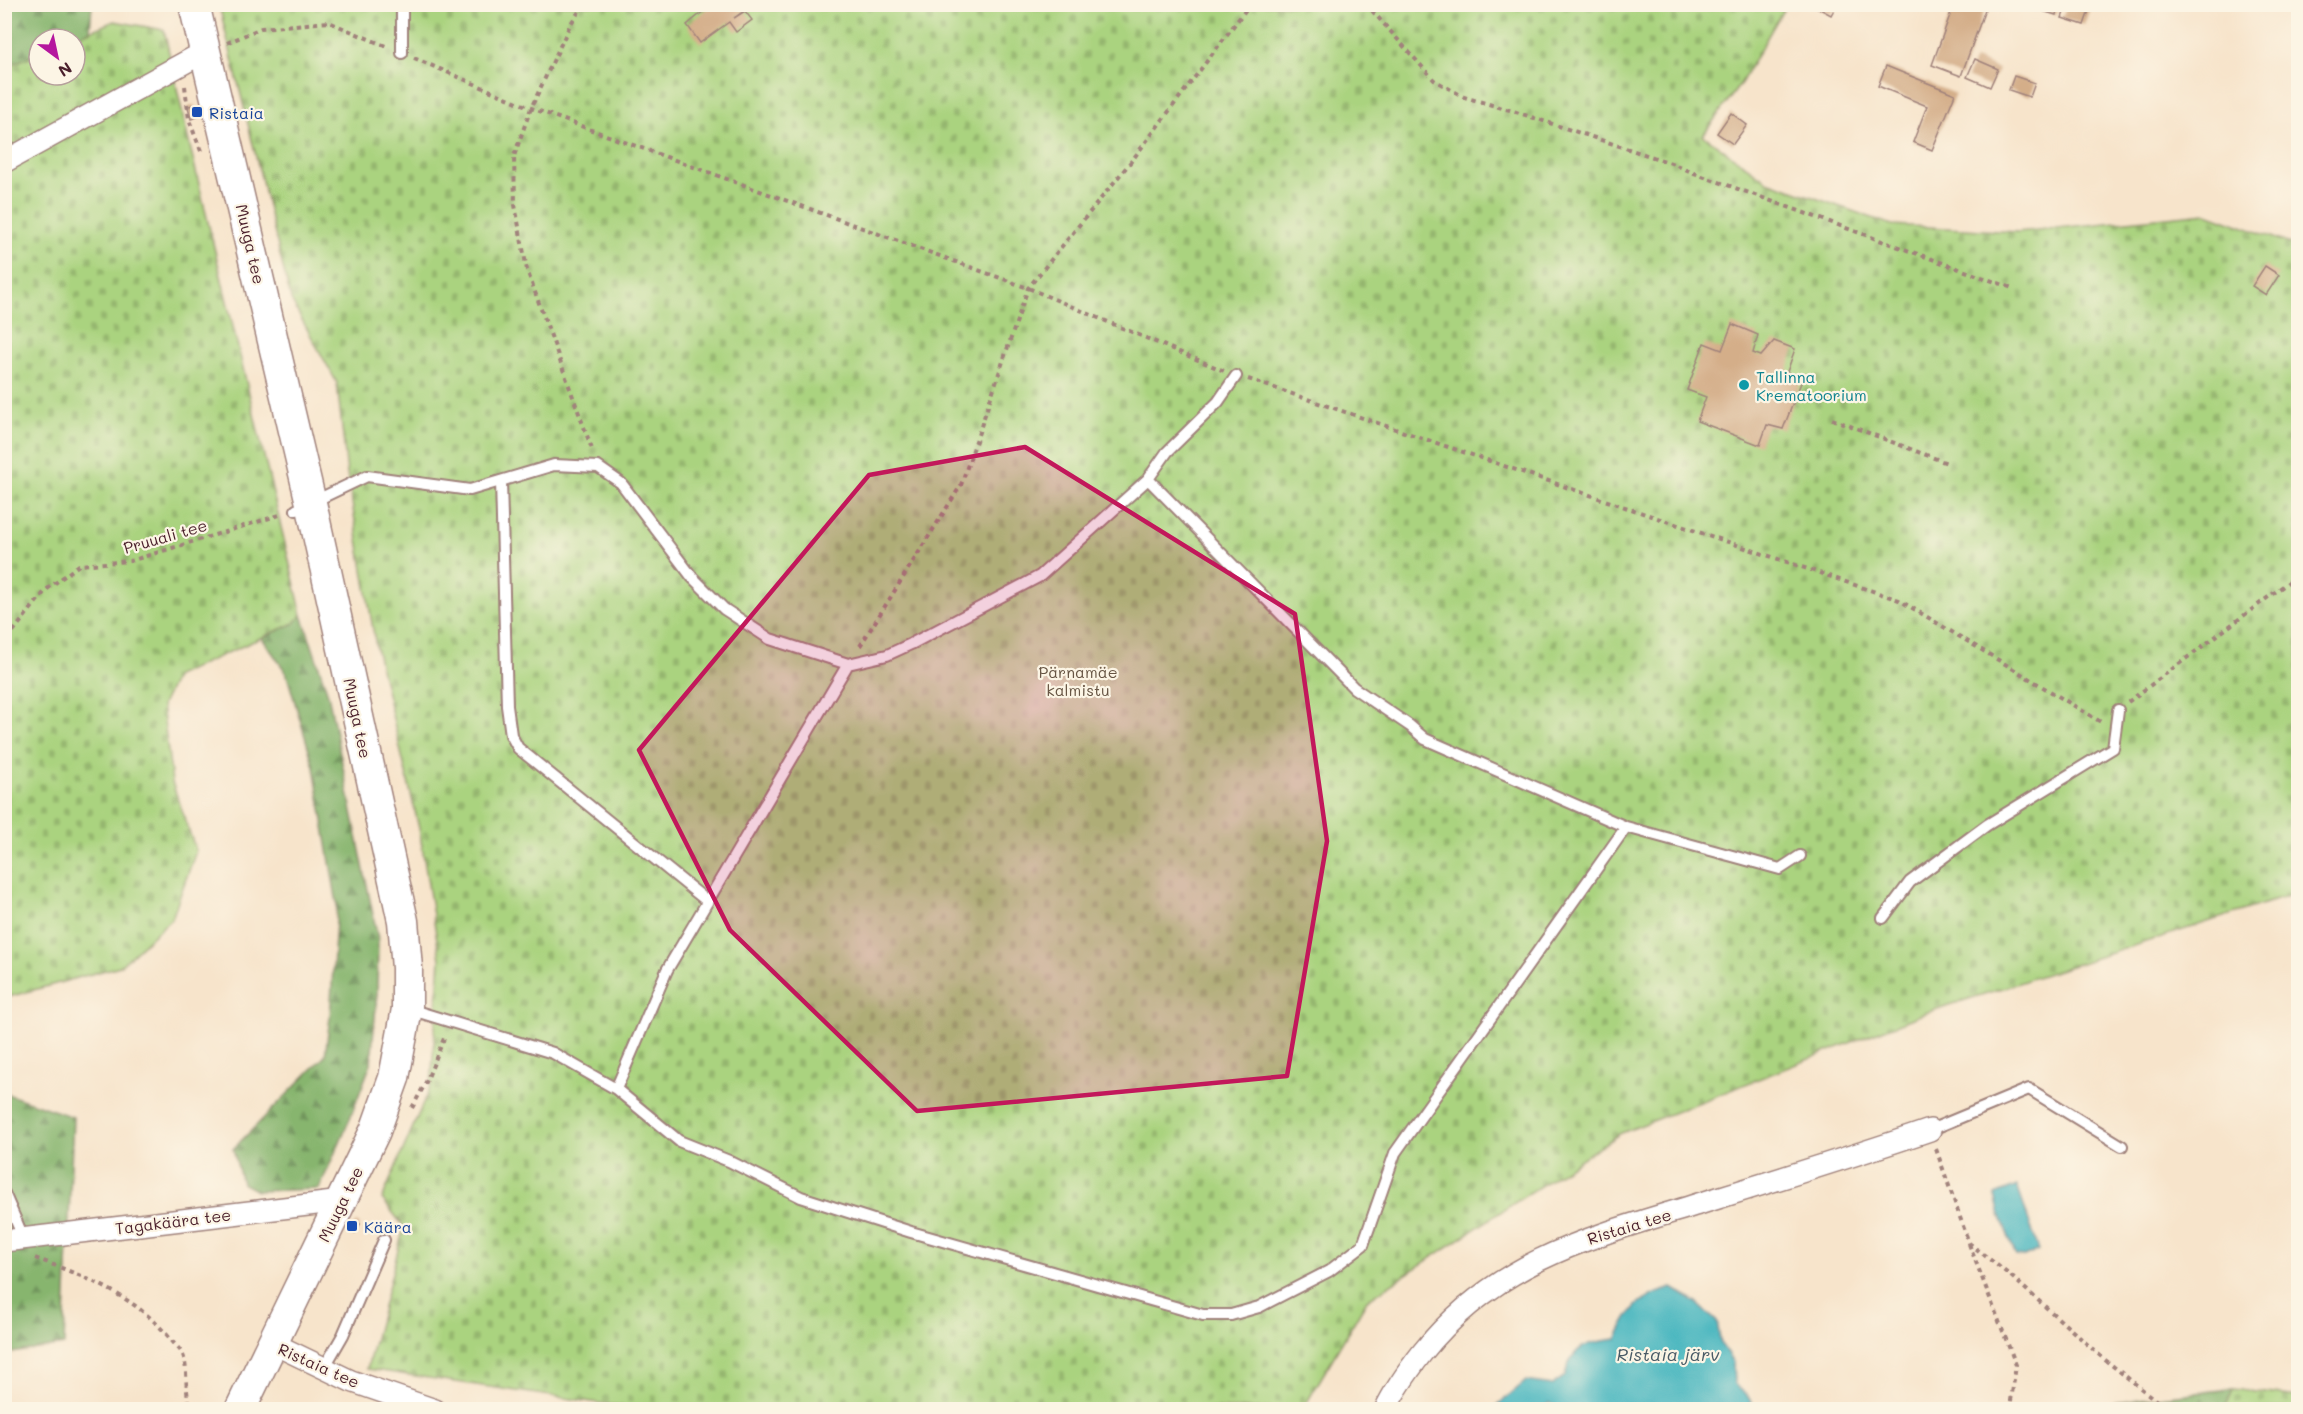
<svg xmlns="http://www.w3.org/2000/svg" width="2303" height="1414" viewBox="0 0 2303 1414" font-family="Mali,sans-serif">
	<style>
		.forest { fill: url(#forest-firs); stroke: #686a4c; stroke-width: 1.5 }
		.cemetery { fill: url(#cemetery-stones); stroke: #7a7955; stroke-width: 1.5 }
		.water { fill: #47b6bf; stroke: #486a75; stroke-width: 1.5 }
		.building { fill: #d4ae89 }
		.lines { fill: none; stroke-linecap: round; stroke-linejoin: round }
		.service-casing { stroke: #a0827b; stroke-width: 14 }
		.minor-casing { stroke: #a0827b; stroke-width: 24 }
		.secondary-casing { stroke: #a0827b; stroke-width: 33 }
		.path { stroke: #a0827b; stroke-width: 4; stroke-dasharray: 4.5 4.5; stroke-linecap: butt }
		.service { stroke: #fff; stroke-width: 10 }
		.minor { stroke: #fff; stroke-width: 21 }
		.secondary { stroke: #fff; stroke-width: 30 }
		.marked { fill: #c2185b; fill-opacity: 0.2; stroke: #c2185b; stroke-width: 4.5; stroke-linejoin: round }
		.transit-dot { fill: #1a4fb4; stroke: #fcf5e5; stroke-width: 2 }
		.culture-dot { fill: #0f9aa8; stroke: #fcf5e5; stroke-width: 2 }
		.labels { text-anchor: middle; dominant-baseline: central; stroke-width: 4.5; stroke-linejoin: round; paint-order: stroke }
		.transit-label { font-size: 16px; fill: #164399; stroke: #fcf5e5; text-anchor: start }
		.street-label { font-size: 16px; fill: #4a1f2b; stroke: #fcf5e5 }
		.culture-label { font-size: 16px; fill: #0d838f; stroke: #fcf5e5; text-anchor: start }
		.park-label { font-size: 16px; fill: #675544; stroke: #fcf5e5 }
		.water-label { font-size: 18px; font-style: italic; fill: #495b66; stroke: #fcf5e5 }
	</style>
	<defs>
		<pattern id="forest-firs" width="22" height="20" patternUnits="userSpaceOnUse" patternTransform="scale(1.5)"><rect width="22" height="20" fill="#87b56e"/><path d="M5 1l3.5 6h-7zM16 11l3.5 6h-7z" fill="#70935b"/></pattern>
		<pattern id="cemetery-stones" width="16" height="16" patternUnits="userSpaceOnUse" patternTransform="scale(1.5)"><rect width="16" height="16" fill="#aad37f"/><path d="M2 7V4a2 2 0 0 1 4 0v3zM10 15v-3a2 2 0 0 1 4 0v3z" fill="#94b56e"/></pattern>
	</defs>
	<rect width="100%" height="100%" fill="#fcf5e5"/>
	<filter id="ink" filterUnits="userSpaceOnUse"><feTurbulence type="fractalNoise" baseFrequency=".0167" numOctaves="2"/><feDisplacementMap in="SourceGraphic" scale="12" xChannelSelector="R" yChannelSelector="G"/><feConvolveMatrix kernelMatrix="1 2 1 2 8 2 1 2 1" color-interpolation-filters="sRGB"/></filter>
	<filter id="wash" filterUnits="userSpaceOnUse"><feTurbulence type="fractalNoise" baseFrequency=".008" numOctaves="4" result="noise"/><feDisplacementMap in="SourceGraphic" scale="24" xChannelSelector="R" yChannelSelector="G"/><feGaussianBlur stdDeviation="1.35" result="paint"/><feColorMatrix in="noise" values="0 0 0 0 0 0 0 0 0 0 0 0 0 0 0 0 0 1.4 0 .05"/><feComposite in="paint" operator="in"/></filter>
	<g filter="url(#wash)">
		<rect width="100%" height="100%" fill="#f7e4cb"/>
		<!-- forest -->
		<path class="forest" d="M5,4L92,5L90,31L71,39H39V53L5,67Z
			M302,615L328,694L378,939L377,994L371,1063L349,1121L319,1189L257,1191L242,1183L233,1149L325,1056L330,1017L337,904L314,767L286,672L262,638L294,623Z
			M4,1093L73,1117L64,1345L5,1354Z
			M2233,1389L2225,1409H2115L2113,1402Z"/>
		<!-- cemetery -->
		<path class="cemetery" d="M219,5H1777L1784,8L1741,83L1703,135L1767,181L1892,225L2017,232L2207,213L2298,247V893L1928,1012L1619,1134L1367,1300L1303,1409H640L367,1369L404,1227L382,1199L431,1085L440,959L419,828L376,647L347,473L337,383L291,300Z
			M114,21L164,30L187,134L302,615L294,623L176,676L162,705L172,782L196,851L172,918L120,966L5,998V67L39,53V75H75V39H71Z
			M2233,1389L2298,1397V1409H2225Z"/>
		<!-- water -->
		<path class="water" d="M2017,1186L2039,1250L2024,1257L2016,1256L1999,1212L1995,1195Z
			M1672,1288L1697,1303L1717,1322L1721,1344L1733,1362L1734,1384L1747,1395L1755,1409L1563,1410L1550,1403L1540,1409H1493L1526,1381L1552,1385L1565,1376C1572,1345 1587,1343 1616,1339C1632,1307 1636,1299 1672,1288Z"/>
		<g id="blocks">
			<!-- building -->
			<path class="building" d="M712,4H741L745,10L734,18L745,11L752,20L736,32L729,22L700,43L687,25Z
				M1817,4H1837L1831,15L1816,7Z
				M1954,4H1987L1961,76L1932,65Z
				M2030,4H2059L2056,15L2029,7Z
				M2067,4L2091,5L2084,25L2062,18Z
				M1975,59L1998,69L1990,87L1967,77Z
				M1886,66L1955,94L1932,150L1913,142L1927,106L1878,86Z
				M2014,76L2035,83L2030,97L2009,90Z
				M194,105L197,117L191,119L188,106Z
				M1731,113L1747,125L1733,144L1717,133Z
				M2265,266L2279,275L2266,295L2252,286Z
				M1732,324L1758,335L1753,353L1761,356L1774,341L1795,349L1787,372L1802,380L1783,429L1767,425L1760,445L1697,421L1706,397L1687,390L1704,343L1722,350Z
				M356,1222L360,1224L355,1233L351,1231Z"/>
		</g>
	</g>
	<g filter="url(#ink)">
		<use href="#blocks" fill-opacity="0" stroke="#a0827b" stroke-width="1.5"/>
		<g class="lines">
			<defs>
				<path id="service" d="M402,4V53
					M1148,479L1354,688L1410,726L1425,739L1626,827L1780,869L1800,856
					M501,481L507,706L511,735L518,748L707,901
					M296,510L367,476L470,490L554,465L598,467L621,483L692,577L724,609L770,639L848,664L887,655L911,644L1040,576L1148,479L1167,452L1218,402L1236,376
					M1883,918L1910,882L1987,825L2113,748L2118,710
					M409,1009L553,1053L616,1089L667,970L848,664
					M616,1089L679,1141L729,1161L801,1197L911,1232L1203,1315H1231L1259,1307L1329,1271L1363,1245L1395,1153L1626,827
					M1930,1130L2029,1089L2122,1146
					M4,1193L24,1239
					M324,1368L343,1335L384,1240"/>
				<path id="minor" d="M4,162L204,52
					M4,1241L342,1201
					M272,1343L351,1381L435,1410
					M1385,1410C1395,1389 1408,1371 1422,1353C1501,1254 1604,1234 1718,1198C1789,1176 1860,1154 1930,1130"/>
				<path id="secondary" d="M194,4L311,503L403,921L407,968V1009L394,1078L375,1131L240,1410"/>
			</defs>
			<!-- service casing -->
			<use href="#service" class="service-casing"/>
			<!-- minor casing -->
			<use href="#minor" class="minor-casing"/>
			<!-- secondary casing -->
			<use href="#secondary" class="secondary-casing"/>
			<!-- path -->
			<path class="path" d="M584,4L570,25L531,108L514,156L515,205L527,270L593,452
				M1366,4L1434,80L1464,97L1513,111L1674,164L1694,173L2012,288
				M227,43L261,28L329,22L388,47
				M414,58L531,108L1028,288L1224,371
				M185,86L189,120L201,151
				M1248,379L1899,600L2101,722L2103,721
				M1832,419L1947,463
				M860,646L961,485L1028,288L1133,159L1250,4
				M4,647L11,634L46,590L79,565L130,561L283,514
				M2128,702L2298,575
				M412,1108L426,1082L445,1036
				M1936,1149L1969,1243L2012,1277L2104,1359L2168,1410
				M1969,1244L2016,1365L2010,1408L2008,1410
				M35,1258C86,1277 137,1296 172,1341C175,1345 181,1350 183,1355C189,1371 183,1391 192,1410"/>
			<!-- service -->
			<use href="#service" class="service"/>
			<!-- minor -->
			<use href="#minor" class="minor"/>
			<!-- secondary -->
			<use href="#secondary" class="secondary"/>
		</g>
	</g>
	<!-- marked area -->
	<path class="marked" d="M1025,447L1295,614L1327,841L1287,1076L917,1111L730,930L639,750L869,475Z"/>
	<!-- markers -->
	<g class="transit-dot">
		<rect x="191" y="106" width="12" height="12" rx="3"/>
		<rect x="346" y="1220" width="12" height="12" rx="3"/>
	</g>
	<circle class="culture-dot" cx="1744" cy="385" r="6"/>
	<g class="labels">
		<!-- transit labels -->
		<g class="transit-label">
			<text x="209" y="112">Ristaia</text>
			<text x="364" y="1226">Käära</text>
		</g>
		<!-- street labels -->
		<g class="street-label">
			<text transform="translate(251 244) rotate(77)">Muuga tee</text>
			<text transform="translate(165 536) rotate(-16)">Pruuali tee</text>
			<text transform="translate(358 718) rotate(78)">Muuga tee</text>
			<text transform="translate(340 1204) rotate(-64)">Muuga tee</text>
			<text transform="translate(173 1221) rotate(-7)">Tagakäära tee</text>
			<text transform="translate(1629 1226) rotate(-17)">Ristaia tee</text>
			<text transform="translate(319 1365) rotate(24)">Ristaia tee</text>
		</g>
		<!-- culture labels -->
		<g class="culture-label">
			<text x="1756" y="376">Tallinna<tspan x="1756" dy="18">Krematoorium</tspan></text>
		</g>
		<!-- park labels -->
		<g class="park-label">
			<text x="1078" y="671">Pärnamäe<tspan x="1078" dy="18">kalmistu</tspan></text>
		</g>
		<!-- water labels -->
		<g class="water-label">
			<text x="1668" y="1354">Ristaia järv</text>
		</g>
	</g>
	<!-- margin -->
	<rect width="2303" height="1414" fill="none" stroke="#fcf5e5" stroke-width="24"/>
	<!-- north arrow -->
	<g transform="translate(57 57) rotate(147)"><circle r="28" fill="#fcf5e5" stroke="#b59f9b" stroke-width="1.5"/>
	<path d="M0-4.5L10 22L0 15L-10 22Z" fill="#b5179e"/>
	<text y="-9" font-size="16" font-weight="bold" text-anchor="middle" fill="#4a1f2b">N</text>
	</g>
</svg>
